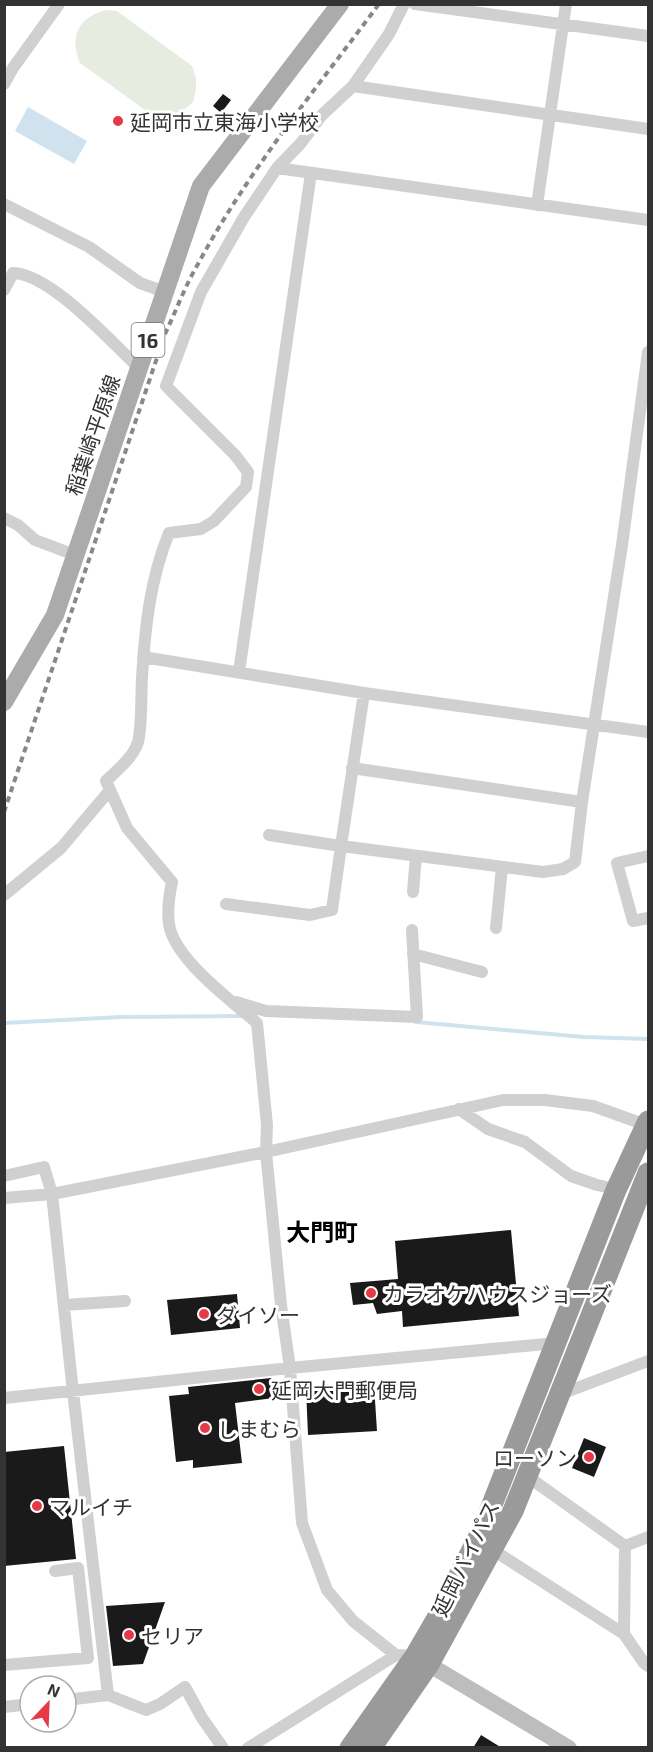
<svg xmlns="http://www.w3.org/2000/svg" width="653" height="1752" viewBox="0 0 653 1752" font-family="'Exo 2','Noto Sans JP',sans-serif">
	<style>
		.green { fill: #e6ecdf }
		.water { fill: #cfe2ee }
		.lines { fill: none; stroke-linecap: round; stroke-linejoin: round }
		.stream { stroke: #cfe2ee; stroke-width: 4 }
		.building { fill: #1a1a1a }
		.street { stroke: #d0d0d0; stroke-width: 12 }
		.secondary { stroke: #bdbdbd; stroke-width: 16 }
		.primary { stroke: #ababab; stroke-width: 18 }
		.highway { stroke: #9a9a9a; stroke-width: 21 }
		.rail { stroke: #888; stroke-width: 4; stroke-dasharray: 6 4.5; stroke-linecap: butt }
		.poi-dot { fill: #e63946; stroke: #fff; stroke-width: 2 }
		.labels { text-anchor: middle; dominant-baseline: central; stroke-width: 6; stroke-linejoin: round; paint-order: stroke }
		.shield { fill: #fff; stroke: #707070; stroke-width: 1.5 }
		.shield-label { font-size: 20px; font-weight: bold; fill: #333 }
		.poi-label { font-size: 21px; fill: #333; stroke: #fff; text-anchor: start }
		.street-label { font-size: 21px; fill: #333; stroke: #fff }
		.quarter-label { font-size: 24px; font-weight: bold; fill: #000; stroke: #fff }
	</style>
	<rect width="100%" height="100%" fill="#fff"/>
	<!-- green -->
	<path class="green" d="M105,10L117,11L192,66L196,78V90L193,102L176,116L155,117L80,63C69,37 78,18 105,10Z"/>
	<!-- water -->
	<path class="water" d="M28,107L87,141L74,164L15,131Z"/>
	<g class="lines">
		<!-- stream -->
		<path class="stream" d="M416,1022L584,1037L648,1039
			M4,1023L121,1017L244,1016"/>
	</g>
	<!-- building -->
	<path class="building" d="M223,94L231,100L221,113L213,106Z
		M511,1230L519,1316L403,1327L402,1311L377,1314L373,1303L353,1305L350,1283L398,1279L395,1241Z
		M237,1294L240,1328L171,1335L167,1300Z
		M271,1378L274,1398L235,1403L242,1463L193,1468V1460L176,1462L169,1396L189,1394L188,1387Z
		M374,1385L377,1431L308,1435L306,1389Z
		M584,1438L606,1447L594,1477L572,1468Z
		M64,1446L76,1559L4,1566V1452Z
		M165,1602L143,1664L113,1666L106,1606Z
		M481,1735L502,1748H473Z"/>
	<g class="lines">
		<!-- street -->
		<path class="street" d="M404,4L389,34L353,86L322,115L301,143L277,168L244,217L201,292L166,386L235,455L248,472L246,487L214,521L201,529L169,533C150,579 145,628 142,678C141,694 142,728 138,742C133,758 117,770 106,781L127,828L172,882C169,896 167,910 169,924C174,959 231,1000 257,1023L267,1125L266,1152L281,1305L290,1368L302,1523L327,1590L353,1621L396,1655L415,1656
			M415,4L648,36
			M4,84L13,68L59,4
			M353,86L648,129
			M277,168L648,220
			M4,204L89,247L140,283L165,292
			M537,205L566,4
			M4,290L13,273C51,274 111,342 139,368
			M4,518L18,525L35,540L75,555
			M143,657L364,693L648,732
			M239,672L311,173
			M352,768L582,802
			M269,835L341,846L364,693
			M648,856L617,863L633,921L648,918
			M413,892L416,856
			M4,895L61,848L110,790
			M226,904L310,915L332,910L341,846L543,872L563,869L575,862L582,802L622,545L648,352
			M496,928L502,867
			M413,954L482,972
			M236,1002L266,1011L417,1017L412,930
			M459,1109L488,1129L525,1142L571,1176L597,1185L620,1190
			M4,1176L44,1167L52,1194L72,1383L108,1695
			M4,1198L52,1194L266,1152L503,1100H545L593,1106L646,1125
			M64,1305L125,1301
			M561,1394L648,1361
			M4,1398L290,1368L557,1343
			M527,1476L625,1546L624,1634L644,1663L648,1666
			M625,1546L648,1537
			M493,1550L624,1634
			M4,1665L88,1658L78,1568L55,1571
			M66,1700L108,1695L146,1710L160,1704L185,1687L202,1718L223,1748
			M4,1707L30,1704
			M248,1748L396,1655"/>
		<!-- secondary -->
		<path class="secondary" d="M418,1658L569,1748"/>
		<!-- primary -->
		<path class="primary" d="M4,702L55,615L201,186L340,4"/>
		<!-- highway -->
		<path class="highway" d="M350,1748L415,1656L440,1613L482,1530L616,1190L648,1121
			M371,1748L429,1664L513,1511L648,1173"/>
		<!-- rail -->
		<path class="rail" d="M4,812L165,334C176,311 185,286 198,264C248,171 316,89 379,4"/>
	</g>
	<!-- markers -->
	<g class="poi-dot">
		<circle cx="118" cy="121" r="6"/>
		<circle cx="371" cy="1293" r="6"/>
		<circle cx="204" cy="1314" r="6"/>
		<circle cx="259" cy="1389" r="6"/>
		<circle cx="205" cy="1428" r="6"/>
		<circle cx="589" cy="1457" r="6"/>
		<circle cx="37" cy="1506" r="6"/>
		<circle cx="129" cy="1635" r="6"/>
	</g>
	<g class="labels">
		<!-- shield labels -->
		<rect class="shield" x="131.5" y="323" width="33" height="34" rx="4.5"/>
		<g class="shield-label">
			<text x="148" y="340">16</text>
		</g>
		<!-- poi labels -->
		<g class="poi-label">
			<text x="130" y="121">延岡市立東海小学校</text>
			<text x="383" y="1293">カラオケハウスジョーズ</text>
			<text x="216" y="1314">ダイソー</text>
			<text x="271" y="1389">延岡大門郵便局</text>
			<text x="217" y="1428">しまむら</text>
			<text x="577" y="1457" text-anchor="end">ローソン</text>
			<text x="49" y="1506">マルイチ</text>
			<text x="141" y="1635">セリア</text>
		</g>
		<!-- street labels -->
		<g class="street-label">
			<text transform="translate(92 435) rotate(-71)">稲葉崎平原線</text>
			<text transform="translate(465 1558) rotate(-64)">延岡バイパス</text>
		</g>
		<!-- quarter labels -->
		<g class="quarter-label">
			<text x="322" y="1231">大門町</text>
		</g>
	</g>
	<!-- border -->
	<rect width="653" height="1752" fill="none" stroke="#333333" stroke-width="12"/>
	<!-- north arrow -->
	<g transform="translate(48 1704) rotate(23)"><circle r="28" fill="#ffffff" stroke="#adadad" stroke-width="1.5"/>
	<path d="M0-4.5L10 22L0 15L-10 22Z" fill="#e63946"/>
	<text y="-9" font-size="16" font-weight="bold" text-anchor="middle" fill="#333333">N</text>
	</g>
</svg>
